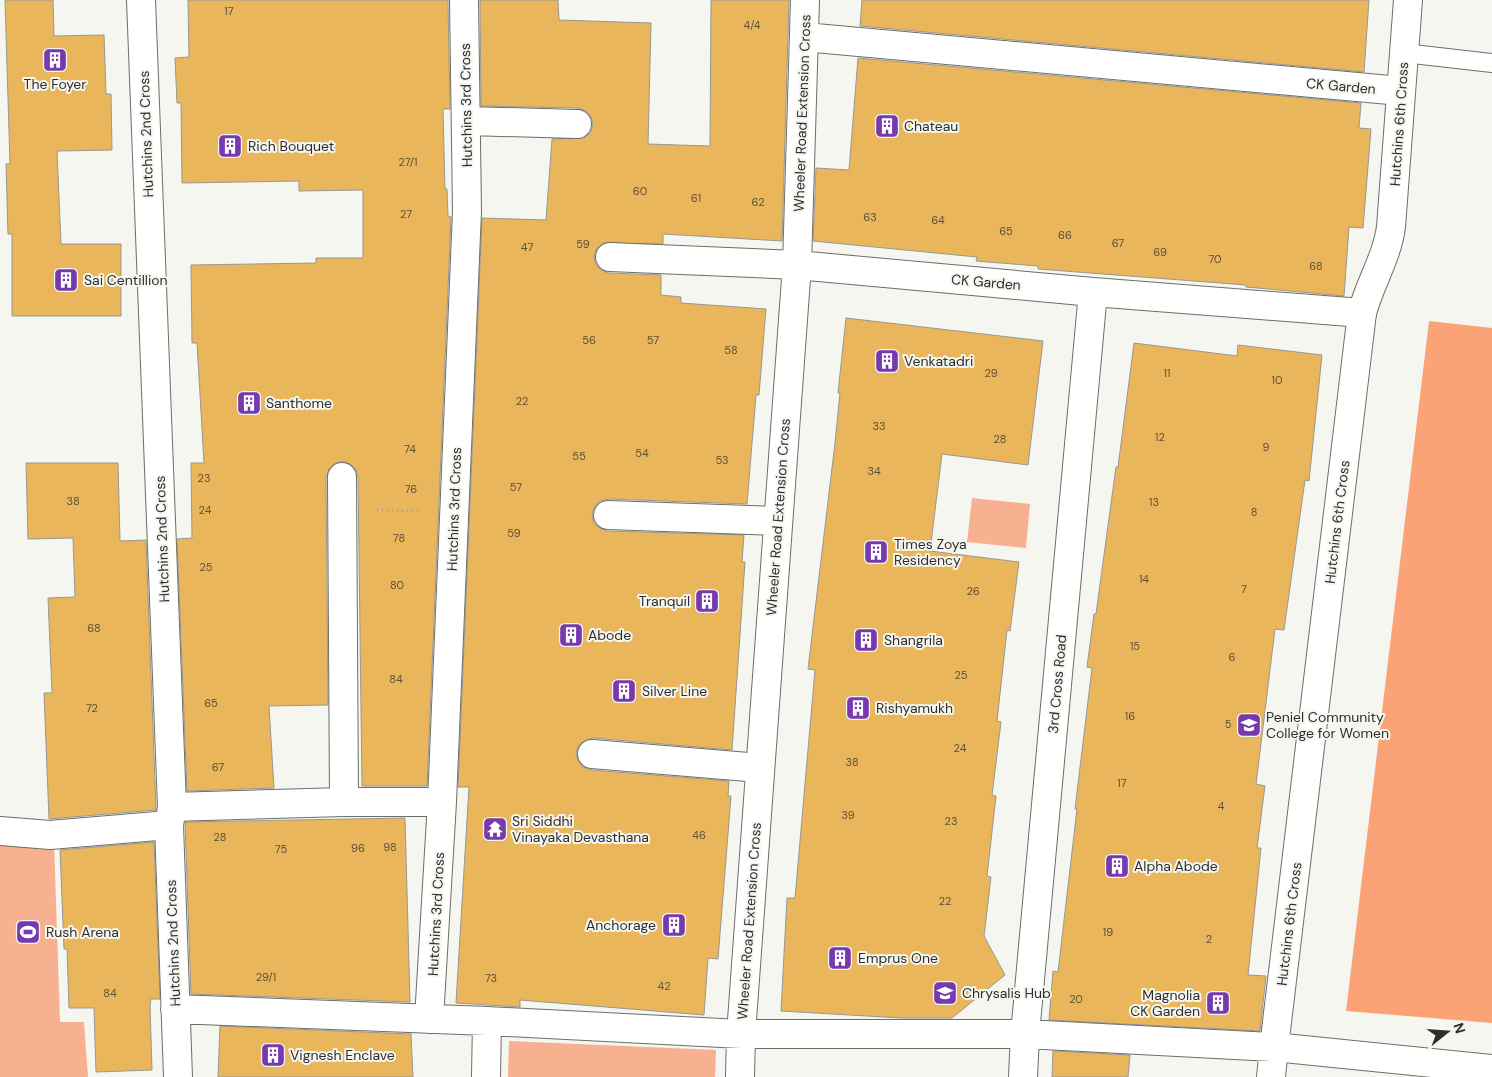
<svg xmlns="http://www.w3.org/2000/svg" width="1492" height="1077" viewBox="0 0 1492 1077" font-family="'DM Sans',sans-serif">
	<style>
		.green { fill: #f8b190 }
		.forest { fill: #fca277 }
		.building { fill: #e9b65c; stroke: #9a9791 }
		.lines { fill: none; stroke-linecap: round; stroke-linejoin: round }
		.service-casing { stroke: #6d6e68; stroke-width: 20 }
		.minor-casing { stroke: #6d6e68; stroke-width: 30 }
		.tertiary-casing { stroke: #6d6e68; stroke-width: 30 }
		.path { stroke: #9e9e9a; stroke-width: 3; stroke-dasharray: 1 4; stroke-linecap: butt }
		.service { stroke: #fff; stroke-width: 18 }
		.minor { stroke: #fff; stroke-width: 28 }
		.tertiary { stroke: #fff; stroke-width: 28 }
		.labels { text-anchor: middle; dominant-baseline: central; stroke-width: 4; stroke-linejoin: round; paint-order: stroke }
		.number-label { font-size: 11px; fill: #5d5038 }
		.poi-label { font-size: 14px; fill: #2e2e2c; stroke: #f5f6f0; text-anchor: start }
		.street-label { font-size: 14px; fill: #2e2e2c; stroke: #f5f6f0 }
	</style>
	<rect width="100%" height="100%" fill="#f5f6f0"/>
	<!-- green -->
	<path class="green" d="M972,498L1030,504L1026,548L967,542Z
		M0,836L54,841L60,1022H84L88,1077H0Z
		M509,1041L716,1050L715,1077H508Z"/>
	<!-- forest -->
	<path class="forest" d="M1429,321L1492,328V1023L1346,1011Z"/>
	<!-- building -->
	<path class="building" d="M5,0H53L54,36L104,35L106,94H111L112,150L57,151L61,244H121V316H12V234H8L6,164H10Z
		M188,0H448L450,109H443L445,189H447L448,216L451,217L427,786H362L358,477L356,470L350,464L341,461L334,464L329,469L326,477L328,705L269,706L274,788L187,791L177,539L192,538L191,463H204L197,343H192L191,265L316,263V258H363V190L299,191V181L182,183L181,103H177L175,58L189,57Z
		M480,0H558L559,20L651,23L648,144L710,146L711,0H789L782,241L663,234V244L603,243L597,248L594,256L596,265L601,270L609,273L661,275V295L681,297V303L766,309L759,395H756L747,504L609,499L600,501L595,506L592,514L594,523L600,528L607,531L744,535L742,562H745L732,750L593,738L586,740L579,745L576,753L578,760L583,767L591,770L729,781L728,796H731L718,959L708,958L704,1015L520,1000V1007L456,1003L469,787H458L482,218L546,220L552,139L584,138L591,132L593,124L591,117L586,111L577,108L481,106Z
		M862,0H1369L1364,72L860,26Z
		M858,58L1361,103L1359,128L1371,129L1363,228L1349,227L1344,296L1246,287V285L1038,269V266L976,261L977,257L813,241L816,168L849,170Z
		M846,318L1043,341L1028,465L942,454L930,551L1019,562L1010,631L1007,630L997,721L1001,722L992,795L996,796L987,876L991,877L984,936L1005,975L952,1018H901L781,1011L787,898H795L815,670L808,669L835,443L840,393H838Z
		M1134,343L1237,356L1238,345L1322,355L1309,481L1305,480L1284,630L1275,629L1256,784L1265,786L1257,848H1261L1248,975L1266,976L1260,1031L1049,1020L1053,971L1058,972L1077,809H1075L1092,668L1087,667L1094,614H1096L1116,467H1118Z
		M26,463H118L120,541L146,540L156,810L49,819L44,693H52L48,598L75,597L73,538L28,539Z
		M405,818L410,1002L191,994L185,822Z
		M154,842L160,999H151L150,1006L152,1070L96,1072L94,1008H69L67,949H64L60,850Z
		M220,1026L411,1034L413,1077H218Z
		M1053,1051L1130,1055L1128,1077H1052Z"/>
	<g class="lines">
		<defs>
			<path id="service" d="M1404,53L1492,63"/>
			<path id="minor" d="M141,0L172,807L169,825L178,1077
				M804,37L1401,91
				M467,121L577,124
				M610,257L797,265L1093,292L1362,313
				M342,477L344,802
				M608,515L777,521
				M592,754L760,768
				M172,807L344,802H442
				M0,831L50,835L169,825
				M175,1009L487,1021L741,1034H1025L1274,1047L1271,1077
				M429,1019L442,802L467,211L464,0
				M486,1077L487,1021
				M740,1077L741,1034L797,265L805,0
				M1023,1077L1025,1034L1093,292"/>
			<path id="tertiary" d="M1408,0L1391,227C1387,257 1370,283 1362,313L1274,1047L1492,1069"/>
		</defs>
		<!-- service casing -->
		<use href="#service" class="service-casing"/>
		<!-- minor casing -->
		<use href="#minor" class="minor-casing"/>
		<!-- tertiary casing -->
		<use href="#tertiary" class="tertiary-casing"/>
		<!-- path -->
		<path class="path" d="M377,510L421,511"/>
		<!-- service -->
		<use href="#service" class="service"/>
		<!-- minor -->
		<use href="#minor" class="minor"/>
		<!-- tertiary -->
		<use href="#tertiary" class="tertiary"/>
	</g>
	<!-- icons -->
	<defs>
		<symbol id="building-square" viewBox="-11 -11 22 22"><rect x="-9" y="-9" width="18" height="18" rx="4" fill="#7639ae" stroke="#f5f6f0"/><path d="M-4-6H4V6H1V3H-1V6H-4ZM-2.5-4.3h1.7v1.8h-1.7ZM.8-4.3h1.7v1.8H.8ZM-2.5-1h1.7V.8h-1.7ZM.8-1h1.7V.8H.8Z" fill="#fff"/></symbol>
		<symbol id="university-square" viewBox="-11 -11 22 22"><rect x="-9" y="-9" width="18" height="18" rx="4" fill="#7639ae" stroke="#f5f6f0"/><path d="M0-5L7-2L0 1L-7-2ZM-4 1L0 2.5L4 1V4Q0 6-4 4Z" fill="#fff"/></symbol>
		<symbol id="temple-square" viewBox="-11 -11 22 22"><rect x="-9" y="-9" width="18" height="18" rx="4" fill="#7639ae" stroke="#f5f6f0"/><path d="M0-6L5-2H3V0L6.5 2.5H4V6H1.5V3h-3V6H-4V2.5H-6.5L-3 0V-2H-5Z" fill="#fff"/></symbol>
		<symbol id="stadium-square" viewBox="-11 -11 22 22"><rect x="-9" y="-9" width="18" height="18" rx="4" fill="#7639ae" stroke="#f5f6f0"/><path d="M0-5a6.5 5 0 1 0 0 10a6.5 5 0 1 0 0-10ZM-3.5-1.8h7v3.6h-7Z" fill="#fff"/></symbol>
		<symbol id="school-square" viewBox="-11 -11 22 22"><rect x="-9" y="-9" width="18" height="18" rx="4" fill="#7639ae" stroke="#f5f6f0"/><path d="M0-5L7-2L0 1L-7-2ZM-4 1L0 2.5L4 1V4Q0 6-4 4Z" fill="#fff"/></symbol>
	</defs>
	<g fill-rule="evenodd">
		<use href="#building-square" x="41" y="46" width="28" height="28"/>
		<use href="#building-square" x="873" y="112" width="28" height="28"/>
		<use href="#building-square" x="216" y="132" width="28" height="28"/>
		<use href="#building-square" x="52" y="266" width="28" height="28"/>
		<use href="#building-square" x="873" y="347" width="28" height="28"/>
		<use href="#building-square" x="235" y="389" width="28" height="28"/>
		<use href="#building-square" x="862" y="538" width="28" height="28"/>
		<use href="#building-square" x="693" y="587" width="28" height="28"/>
		<use href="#building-square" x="557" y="621" width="28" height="28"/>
		<use href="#building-square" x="852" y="626" width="28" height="28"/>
		<use href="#building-square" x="610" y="677" width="28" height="28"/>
		<use href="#building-square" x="844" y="694" width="28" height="28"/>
		<use href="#university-square" x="1235" y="711" width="28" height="28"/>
		<use href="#temple-square" x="481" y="815" width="28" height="28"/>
		<use href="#building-square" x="1103" y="852" width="28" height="28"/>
		<use href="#building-square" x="660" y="911" width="28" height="28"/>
		<use href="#stadium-square" x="14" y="918" width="28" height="28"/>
		<use href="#building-square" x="826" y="944" width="28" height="28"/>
		<use href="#school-square" x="931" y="979" width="28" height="28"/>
		<use href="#building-square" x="1204" y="989" width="28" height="28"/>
		<use href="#building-square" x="259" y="1041" width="28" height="28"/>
	</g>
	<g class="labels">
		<!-- number labels -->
		<g class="number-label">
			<text x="229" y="11">17</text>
			<text x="752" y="25">4/4</text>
			<text x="408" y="162">27/1</text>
			<text x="640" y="191">60</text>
			<text x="696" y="198">61</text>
			<text x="758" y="202">62</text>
			<text x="406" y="214">27</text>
			<text x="870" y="217">63</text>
			<text x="938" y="220">64</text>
			<text x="1006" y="231">65</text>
			<text x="1065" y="235">66</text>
			<text x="1118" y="243">67</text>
			<text x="583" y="244">59</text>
			<text x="527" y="247">47</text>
			<text x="1160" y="252">69</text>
			<text x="1215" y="259">70</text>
			<text x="1316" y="266">68</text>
			<text x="589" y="340">56</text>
			<text x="653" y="340">57</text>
			<text x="731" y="350">58</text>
			<text x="991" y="373">29</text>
			<text x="1167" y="373">11</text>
			<text x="1277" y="380">10</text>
			<text x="522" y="401">22</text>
			<text x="879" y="426">33</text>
			<text x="1160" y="437">12</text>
			<text x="1000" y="439">28</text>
			<text x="1266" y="447">9</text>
			<text x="410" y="449">74</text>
			<text x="642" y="453">54</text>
			<text x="579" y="456">55</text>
			<text x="722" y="460">53</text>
			<text x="874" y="471">34</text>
			<text x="204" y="478">23</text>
			<text x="516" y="487">57</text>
			<text x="411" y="489">76</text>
			<text x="73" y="501">38</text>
			<text x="1154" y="502">13</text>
			<text x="205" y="510">24</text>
			<text x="1254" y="512">8</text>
			<text x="514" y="533">59</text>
			<text x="399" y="538">78</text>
			<text x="206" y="567">25</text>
			<text x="1144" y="579">14</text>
			<text x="397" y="585">80</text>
			<text x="1244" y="589">7</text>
			<text x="973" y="591">26</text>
			<text x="94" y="628">68</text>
			<text x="1135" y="646">15</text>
			<text x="1232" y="657">6</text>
			<text x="961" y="675">25</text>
			<text x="396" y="679">84</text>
			<text x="211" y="703">65</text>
			<text x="92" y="708">72</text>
			<text x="1130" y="716">16</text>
			<text x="1228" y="724">5</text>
			<text x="960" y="748">24</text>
			<text x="852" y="762">38</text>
			<text x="218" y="767">67</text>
			<text x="1122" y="783">17</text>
			<text x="1221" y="806">4</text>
			<text x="848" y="815">39</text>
			<text x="951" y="821">23</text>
			<text x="699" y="835">46</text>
			<text x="220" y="837">28</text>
			<text x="390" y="847">98</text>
			<text x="358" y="848">96</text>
			<text x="281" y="849">75</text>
			<text x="945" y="901">22</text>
			<text x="1108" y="932">19</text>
			<text x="1209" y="939">2</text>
			<text x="266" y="977">29/1</text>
			<text x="491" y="978">73</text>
			<text x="664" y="986">42</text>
			<text x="110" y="993">84</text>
			<text x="1076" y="999">20</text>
		</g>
		<!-- poi labels -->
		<g class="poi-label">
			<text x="55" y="84" text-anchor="middle">The Foyer</text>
			<text x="904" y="126">Chateau</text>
			<text x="248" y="146">Rich Bouquet</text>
			<text x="84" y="280">Sai Centillion</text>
			<text x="904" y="361">Venkatadri</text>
			<text x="266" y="403">Santhome</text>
			<text x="894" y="544">Times Zoya<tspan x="894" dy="16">Residency</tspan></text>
			<text x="690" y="601" text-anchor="end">Tranquil</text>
			<text x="588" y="635">Abode</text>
			<text x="884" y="640">Shangrila</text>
			<text x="642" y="691">Silver Line</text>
			<text x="876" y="708">Rishyamukh</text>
			<text x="1266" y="717">Peniel Community<tspan x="1266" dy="16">College for Women</tspan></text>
			<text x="512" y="821">Sri Siddhi<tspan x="512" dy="16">Vinayaka Devasthana</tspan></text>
			<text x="1134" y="866">Alpha Abode</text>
			<text x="656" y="925" text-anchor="end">Anchorage</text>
			<text x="46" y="932">Rush Arena</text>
			<text x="858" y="958">Emprus One</text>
			<text x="962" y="993">Chrysalis Hub</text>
			<text x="1200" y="995" text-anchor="end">Magnolia<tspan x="1200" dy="16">CK Garden</tspan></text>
			<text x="290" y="1055">Vignesh Enclave</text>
		</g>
		<!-- street labels -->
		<g class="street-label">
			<text transform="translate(1341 86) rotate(5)">CK Garden</text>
			<text transform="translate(466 105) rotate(-91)">Hutchins 3rd Cross</text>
			<text transform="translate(802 113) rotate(-88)">Wheeler Road Extension Cross</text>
			<text transform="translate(1399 124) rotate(-86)">Hutchins 6th Cross</text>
			<text transform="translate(146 134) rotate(-92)">Hutchins 2nd Cross</text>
			<text transform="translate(986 282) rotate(5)">CK Garden</text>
			<text transform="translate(454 509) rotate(-88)">Hutchins 3rd Cross</text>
			<text transform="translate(778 517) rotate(-86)">Wheeler Road Extension Cross</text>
			<text transform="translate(1337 522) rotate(-83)">Hutchins 6th Cross</text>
			<text transform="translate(162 539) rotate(-92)">Hutchins 2nd Cross</text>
			<text transform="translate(1057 684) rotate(-85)">3rd Cross Road</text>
			<text transform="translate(436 914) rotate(-87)">Hutchins 3rd Cross</text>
			<text transform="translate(749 921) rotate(-86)">Wheeler Road Extension Cross</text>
			<text transform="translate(1289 924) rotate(-83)">Hutchins 6th Cross</text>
			<text transform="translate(173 943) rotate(-92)">Hutchins 2nd Cross</text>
		</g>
	</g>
	<!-- north arrow -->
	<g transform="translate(1447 1032) rotate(73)" stroke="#f5f6f0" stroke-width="4" paint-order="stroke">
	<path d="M0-4L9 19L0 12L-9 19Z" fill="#2e2e2c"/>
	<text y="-8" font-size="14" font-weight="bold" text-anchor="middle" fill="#2e2e2c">N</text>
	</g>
</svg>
